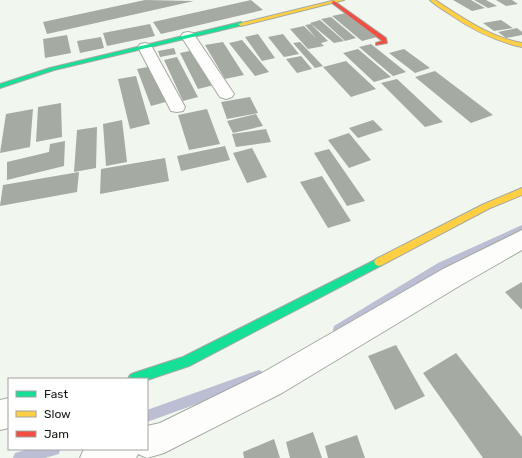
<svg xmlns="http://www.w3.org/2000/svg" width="522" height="458" viewBox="0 0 522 458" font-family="Rubik,sans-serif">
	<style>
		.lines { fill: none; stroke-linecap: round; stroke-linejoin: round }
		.stream { fill: #bcbed4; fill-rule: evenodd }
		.building { fill: #a5aba2 }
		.street-casing { stroke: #a5a9a3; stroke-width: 2 }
		.fast-casing { stroke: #a5a9a3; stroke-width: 2 }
		.slow-casing { stroke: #a5a9a3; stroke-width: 2 }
		.jam-casing { stroke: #a5a9a3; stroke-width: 2 }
		.street { fill: #fdfefc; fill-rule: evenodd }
		.fast { fill: #16e098; fill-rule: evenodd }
		.slow { fill: #ffcf43; fill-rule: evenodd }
		.jam { fill: #f24e42; fill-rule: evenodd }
	</style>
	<rect width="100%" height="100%" fill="#f1f7ee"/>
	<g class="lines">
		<!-- stream -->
		<path class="stream" d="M522,225V233L444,269L342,334L338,335L334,334L333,330L334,326L438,263Z
			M259,370L263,372L265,376L263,380L147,422V410Z
			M29,449H60L59,454L45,458H13L15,453Z"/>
	</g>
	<!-- building -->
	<path class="building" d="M145,0L194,1L47,34L43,22Z
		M251,0L263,10L161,34L153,22Z
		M453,0H471L485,8L472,11Z
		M474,0H486L497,6L488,8Z
		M496,0H512L518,4L506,6Z
		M346,13L377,37L362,41L332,16Z
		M331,17L356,38L345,41L321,19Z
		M320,20L344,41L334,43L310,23Z
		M501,20L513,28L494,31L483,23Z
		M150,24L155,36L107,46L103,33Z
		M311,24L328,41L321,43L324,46L308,49L290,29L304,26L316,38L305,25Z
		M517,28L522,32V35L506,38L498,32Z
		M258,34L275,58L262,61L245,37Z
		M283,34L299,54L284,57L268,37Z
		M67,35L71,53L45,58L43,39Z
		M101,37L104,48L80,53L77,41Z
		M242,40L269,72L255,76L229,43Z
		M223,42L244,75L225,79L205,45Z
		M300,42L323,66L315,68L293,43Z
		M371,44L406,72L393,76L359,47Z
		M174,48L176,54L160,57L158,51Z
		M358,49L391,77L374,82L343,53Z
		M404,49L430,68L415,73L389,53Z
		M194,50L214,85L198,89L180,53Z
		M301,56L312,69L297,73L286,59Z
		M177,57L198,97L183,101L164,60Z
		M346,61L376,89L351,97L323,67Z
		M153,66L169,101L151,106L137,69Z
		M435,71L493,115L471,123L415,77Z
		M136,76L150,124L130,129L118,79Z
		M397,79L443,122L425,127L381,83Z
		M250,97L258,113L227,119L221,102Z
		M61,103L62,137L36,142L38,107Z
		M33,109L30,147L0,153L6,114Z
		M207,109L220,144L189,150L178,115Z
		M256,114L263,126L233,133L227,121Z
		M122,120L127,162L106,166L103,124Z
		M373,120L383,130L358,138L349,128Z
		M97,127L96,168L74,172L77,130Z
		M266,129L271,142L236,147L232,134Z
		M349,133L371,160L349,168L328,140Z
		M65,141L64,166L7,180V162L49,152L50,144Z
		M225,146L230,160L181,171L177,156Z
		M252,148L267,177L247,183L233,153Z
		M329,149L365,201L347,206L314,153Z
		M165,158L169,181L100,194L101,169Z
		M79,172L77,192L0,206L3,185Z
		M322,176L351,221L328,228L300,182Z
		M522,282V310L505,292Z
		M396,345L425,396L395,410L368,356Z
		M456,353L522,437V458H483L423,373Z
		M313,432L322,458H290L286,442Z
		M357,435L365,458H328L325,446Z
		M274,439L280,458H244L243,452Z"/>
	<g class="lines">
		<defs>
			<path id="street" d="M188,32L193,33L234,94L232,97L226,99L220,97L218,94L181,36L183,33Z
				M145,43L150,44L152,47L185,107L183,111L177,112L171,111L169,107L138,47L140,44Z
				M522,230V250L461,285L282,393L164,453L147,458L138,454L136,458H80L84,449H147V426L160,423L262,373L443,269Z
				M9,398V428L0,430V400Z"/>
			<path id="fast" d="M241,22L244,24L243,25L54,70L0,88V84L50,68Z
				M379,258L382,259L384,262L382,265L189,366L147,380V379H128L130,375L134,373L183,357Z"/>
			<path id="slow" d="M336,0H344L241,26L238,24Z
				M430,0H435C463,18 489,37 522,43V47C494,41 471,29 448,13C442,9 435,5 430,0Z
				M522,188V195L490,208L382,265L379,266L376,265L374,262L376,259L484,204Z"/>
			<path id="jam" d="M334,1L386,38L387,43L376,45V43L382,41L381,40L332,3V2Z"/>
		</defs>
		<!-- street casing -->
		<use href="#street" class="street-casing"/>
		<!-- fast casing -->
		<use href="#fast" class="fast-casing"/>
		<!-- slow casing -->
		<use href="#slow" class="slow-casing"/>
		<!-- jam casing -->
		<use href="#jam" class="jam-casing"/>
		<!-- street -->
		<use href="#street" class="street"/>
		<!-- fast -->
		<use href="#fast" class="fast"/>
		<!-- slow -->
		<use href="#slow" class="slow"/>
		<!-- jam -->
		<use href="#jam" class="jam"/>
	</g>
	<!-- legend -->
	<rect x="8" y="378" width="140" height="72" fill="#ffffff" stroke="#a1a2a0"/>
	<rect x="16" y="391" width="20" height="6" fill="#16e098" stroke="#a1a2a0"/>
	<text x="44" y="398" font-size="12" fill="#131711">Fast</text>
	<rect x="16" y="411" width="20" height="6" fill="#ffcf43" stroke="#a1a2a0"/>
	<text x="44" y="418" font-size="12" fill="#131711">Slow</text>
	<rect x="16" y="431" width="20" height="6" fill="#f24e42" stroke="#a1a2a0"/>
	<text x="44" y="438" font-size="12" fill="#131711">Jam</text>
</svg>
